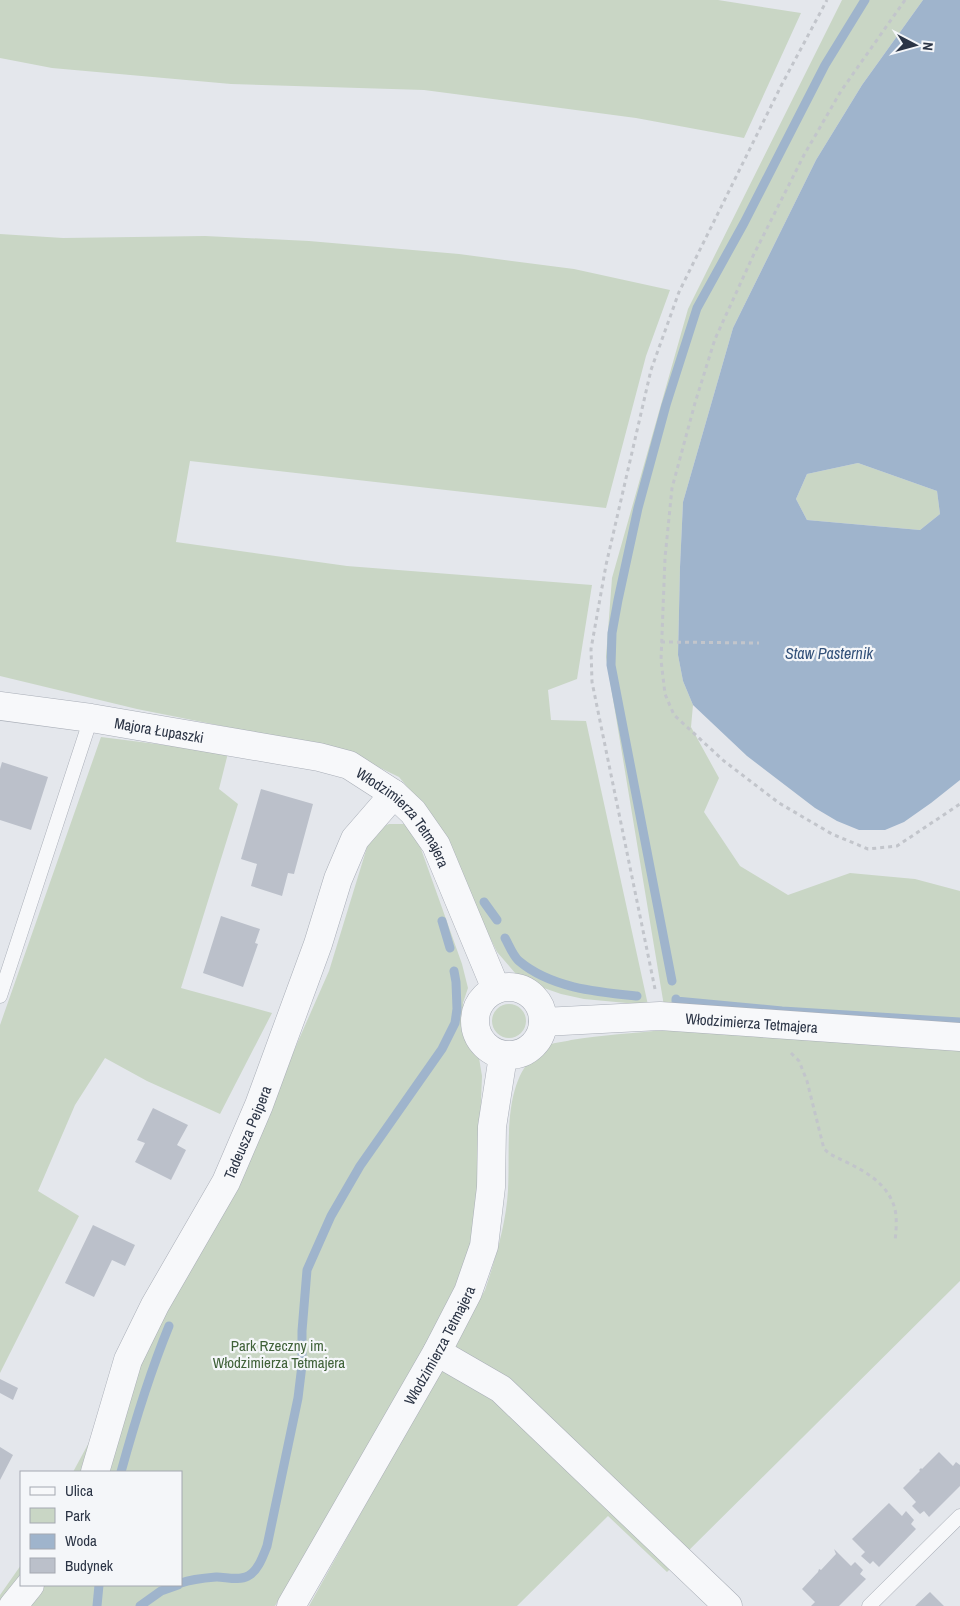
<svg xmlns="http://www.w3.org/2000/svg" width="960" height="1606" viewBox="0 0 960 1606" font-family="'Archivo Narrow',sans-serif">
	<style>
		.green { fill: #c9d6c5 }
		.water { fill: #9fb4cc; fill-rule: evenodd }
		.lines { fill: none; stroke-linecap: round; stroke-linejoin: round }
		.stream { stroke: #9fb4cc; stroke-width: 9 }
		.building { fill: #bbc0ca }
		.lane-casing { stroke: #a9aeb7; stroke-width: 15 }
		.street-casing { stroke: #a9aeb7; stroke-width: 29 }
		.path { stroke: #c2c5cb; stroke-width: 3; stroke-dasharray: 4 4; stroke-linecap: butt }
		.lane { stroke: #f7f8fa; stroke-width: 14 }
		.street { stroke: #f7f8fa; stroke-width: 28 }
		.labels { text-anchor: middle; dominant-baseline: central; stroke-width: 4.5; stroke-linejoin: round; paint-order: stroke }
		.street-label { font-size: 15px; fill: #2b3445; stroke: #f4f6f9 }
		.park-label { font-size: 15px; fill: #3f6138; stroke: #f4f6f9 }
		.water-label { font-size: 16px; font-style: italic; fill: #34527a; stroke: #f4f6f9 }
	</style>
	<rect width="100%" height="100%" fill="#e4e7ec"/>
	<!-- green -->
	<path class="green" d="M0,0H718L801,13L744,138L636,118L424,90L231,84L52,68L0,58Z
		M842,0H923L862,85L816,160L733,328L683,502L680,567L678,655L683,681L693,705L691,727L719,778L704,812L740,866L788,895L850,873L915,879L960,891V1025L664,1006L606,657L612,578L688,309Z
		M0,234L63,238L205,236L309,241L459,254L574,269L670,290L646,356L606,508L190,461L176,542L347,566L592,585L577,679L548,690L551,720L586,721L648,1005L584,999L561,994L541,987L516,974L497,952L429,813L399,777L343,750L137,709L0,676Z
		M858,463L937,491L940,514L920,530L807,520L796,499L807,474Z
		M101,737L228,753L219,789L238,804L181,988L272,1013L220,1114L147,1081L105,1058L75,1105L38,1191L79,1216L0,1373V1025Z
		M389,824H407L415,832L462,964L468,988L463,1003L469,1036L478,1052L482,1076L476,1228L454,1291L424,1355L275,1606H0V1595L21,1565V1585H181V1472H73L171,1291L230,1196L329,971L372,831Z
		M492 1021a17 17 0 1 1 34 0a17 17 0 1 1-34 0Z
		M665,1030L960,1048V1281L667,1572L608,1516L517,1606H309L485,1290C496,1257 506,1224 508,1190C511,1143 499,1071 549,1045C555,1042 564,1042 571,1040C602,1035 634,1033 665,1030Z"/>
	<!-- water -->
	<path class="water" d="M923,0H960V780L931,803L904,822L885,830H859L837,821L815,808L747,756L693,705L683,681L678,655L680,567L683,502L733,328L816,160L862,85ZM858,463L937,491L940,514L920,530L807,520L796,499L807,474Z"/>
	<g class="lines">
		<!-- stream -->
		<path class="stream" d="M484,902L497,920
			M442,921L450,948
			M505,938C509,945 513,956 519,961C551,988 597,992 637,996
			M672,981L611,665L612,633L618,600L638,508L666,405L697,308L744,223L825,65L865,0
			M676,999V1001L782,1011L960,1022
			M121,1472C135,1421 149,1375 169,1326
			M181,1583C192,1579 205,1578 217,1577C226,1577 239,1581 248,1576C258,1571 263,1556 267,1546L298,1398L302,1365V1331L307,1270L331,1216L360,1166L442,1049L455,1023L457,1009L456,982L454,971
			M97,1606L99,1585
			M140,1606L161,1591L178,1585"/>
	</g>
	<!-- building -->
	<path class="building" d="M2,762L48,777L31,830L0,820V769Z
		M261,789L313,804L294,874L288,873L282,896L251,886L257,864L241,859Z
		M221,916L260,929L255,943L258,944L243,987L203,973Z
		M153,1108L188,1125L177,1145L186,1150L171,1180L135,1162L145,1143L137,1140Z
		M93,1225L135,1245L125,1266L112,1260L94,1297L65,1283Z
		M0,1379L18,1388L13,1400L0,1393Z
		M0,1447L13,1455L0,1480Z
		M939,1452L953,1466L956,1462L960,1465V1486L929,1517L924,1511L920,1514L912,1506L916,1502L903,1488L920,1471L919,1470L921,1468L922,1469Z
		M889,1503L902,1516L906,1511L914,1520L911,1524L916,1529L879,1567L873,1561L870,1564L861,1556L865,1552L852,1539Z
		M834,1549L851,1566L855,1562L863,1570L860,1574L866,1579L839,1606H811L815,1602L802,1589L818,1572L819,1569L821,1570L836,1554Z
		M930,1592L944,1606H915Z"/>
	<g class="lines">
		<defs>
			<path id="lane" d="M0,996L91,718
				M869,1606L960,1516"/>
			<g id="street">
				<path id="s1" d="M0,706L91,718L319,757L349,765L394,794L413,812L436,845L496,989"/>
				<circle cx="509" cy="1021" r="34"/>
				<path id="s2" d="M543,1022L660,1016L960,1037"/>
				<path d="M437,1352L501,1389L728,1606"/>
				<path id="s3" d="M95,1472L128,1360L155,1305L226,1182L259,1105L318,944L338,879L355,839L394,794"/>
				<path d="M13,1606L30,1585"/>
				<path id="s4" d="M291,1606L437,1352L468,1292L484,1246L491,1187L492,1127L503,1056"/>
			</g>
		</defs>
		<!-- lane casing -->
		<use href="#lane" class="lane-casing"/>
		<!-- street casing -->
		<use href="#street" class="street-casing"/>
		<!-- path -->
		<path class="path" d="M905,0L841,91L804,155L753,256L715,339L695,403L672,488L665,558L661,660L665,694L674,715L724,761L779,803L832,834L868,849L897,846L960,804
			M661,642L759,643
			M655,989L592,682L591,649L606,565L651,370L679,292L781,86L827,0
			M791,1053L799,1061L807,1081L824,1149L830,1154C853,1166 882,1176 893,1203C898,1215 896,1230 895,1242"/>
		<!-- lane -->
		<use href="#lane" class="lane"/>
		<!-- street -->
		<use href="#street" class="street"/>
	</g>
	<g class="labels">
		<!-- street labels -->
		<g class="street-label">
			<text stroke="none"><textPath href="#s1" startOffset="161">Majora Łupaszki</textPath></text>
			<text stroke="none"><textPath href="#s1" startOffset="431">Włodzimierza Tetmajera</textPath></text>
			<text stroke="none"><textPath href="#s2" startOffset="209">Włodzimierza Tetmajera</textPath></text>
			<text stroke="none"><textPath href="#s3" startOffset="374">Tadeusza Peipera</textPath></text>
			<text stroke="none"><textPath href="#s4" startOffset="300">Włodzimierza Tetmajera</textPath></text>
		</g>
		<!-- park labels -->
		<g class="park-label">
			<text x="279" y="1345">Park Rzeczny im.<tspan x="279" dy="17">Włodzimierza Tetmajera</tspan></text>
		</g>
		<!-- water labels -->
		<g class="water-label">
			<text x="829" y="653">Staw Pasternik</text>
		</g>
	</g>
	<!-- legend -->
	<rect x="20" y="1471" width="162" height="115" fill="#f4f6f9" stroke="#a4a8b1"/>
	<rect x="30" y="1487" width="25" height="8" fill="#f7f8fa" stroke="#a4a8b1"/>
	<text x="65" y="1496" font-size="15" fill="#2b3445">Ulica</text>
	<rect x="30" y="1508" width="25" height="15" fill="#c9d6c5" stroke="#a4a8b1"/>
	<text x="65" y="1521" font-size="15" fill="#2b3445">Park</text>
	<rect x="30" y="1534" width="25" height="15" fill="#9fb4cc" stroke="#a4a8b1"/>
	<text x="65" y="1546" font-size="15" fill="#2b3445">Woda</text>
	<rect x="30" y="1558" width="25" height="15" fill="#bbc0ca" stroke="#a4a8b1"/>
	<text x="65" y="1571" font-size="15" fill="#2b3445">Budynek</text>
	<!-- north arrow -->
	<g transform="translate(915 45) rotate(96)" stroke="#f4f6f9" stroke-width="4" paint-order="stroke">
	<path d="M0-4L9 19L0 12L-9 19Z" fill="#2b3445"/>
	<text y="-8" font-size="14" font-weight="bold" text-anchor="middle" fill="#2b3445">N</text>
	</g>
</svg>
